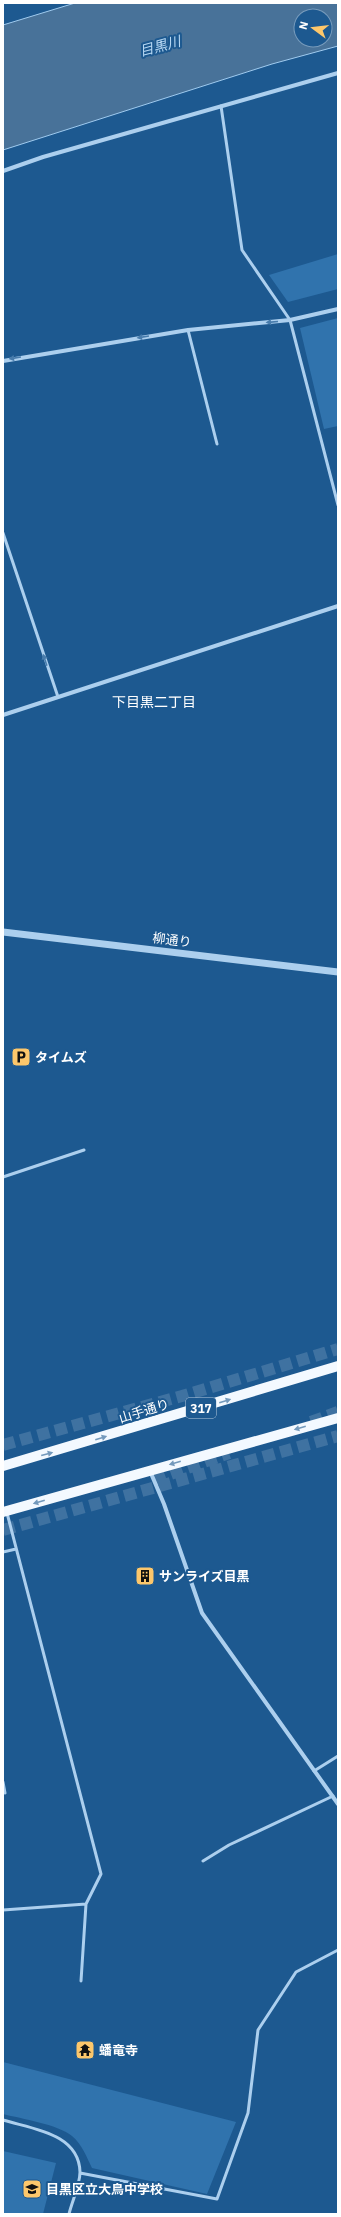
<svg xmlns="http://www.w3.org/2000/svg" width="341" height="2217" viewBox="0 0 341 2217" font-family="'IBM Plex Sans','Noto Sans JP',sans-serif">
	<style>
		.green { fill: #3073ad }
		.water { fill: #487299; stroke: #a0cbef; fill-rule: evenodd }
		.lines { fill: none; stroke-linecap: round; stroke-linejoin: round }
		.motorway-tunnel { stroke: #3f72a1; stroke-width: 12; stroke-dasharray: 12 6; stroke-linecap: butt }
		.service { stroke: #accfee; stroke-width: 3 }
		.minor { stroke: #accfee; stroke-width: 4 }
		.tertiary { stroke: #accfee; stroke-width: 7 }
		.primary { stroke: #f3f9ff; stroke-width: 10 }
		.oneway { fill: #487cac }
		.oneway2 { fill: #7399bc }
		.labels { text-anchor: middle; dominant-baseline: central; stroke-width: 4; stroke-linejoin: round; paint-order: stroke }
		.shield { fill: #1d5990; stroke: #bbcdde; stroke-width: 1 }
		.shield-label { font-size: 12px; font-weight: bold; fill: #fff }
		.street-label { font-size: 13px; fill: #fff; stroke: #1d5990 }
		.poi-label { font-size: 13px; font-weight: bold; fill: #fff; stroke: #1d5990; text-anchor: start }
		.water-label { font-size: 14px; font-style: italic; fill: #b8d9f4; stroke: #1d5990 }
		.neighbourhood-label { font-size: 14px; fill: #fff; stroke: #1d5990 }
	</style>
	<rect width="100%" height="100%" fill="#1d5990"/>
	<!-- green -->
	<path class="green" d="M338,254V289L288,302L269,275Z
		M338,318V426L324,429L300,328Z
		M3,2062L236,2122L207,2194L92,2168C87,2158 82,2144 72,2136C57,2124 22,2119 3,2114Z
		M3,2151L56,2163L43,2214H3Z"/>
	<!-- water -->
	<path class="water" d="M75,3H338V46L272,64L3,150V25ZM301,16H325V40H301Z"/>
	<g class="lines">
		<!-- motorway-tunnel -->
		<path class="motorway-tunnel" d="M311,1422L338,1412
			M3,1445L182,1396L338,1349
			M154,1480L229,1453
			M3,1530L338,1436"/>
		<!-- service -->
		<path class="service" d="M221,106L242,250L290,320L338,505
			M188,330L217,444
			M3,533L58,697
			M3,1177L84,1150
			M7,1513L101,1874L86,1904L81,1981
			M3,1552L16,1549
			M314,1771L338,1756
			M3,1782L5,1793
			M203,1861L229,1845L333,1796
			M3,1910L86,1904
			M3,2120C32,2129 79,2133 80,2172C80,2185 72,2201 69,2214
			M80,2173L217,2199L248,2113L258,2030L296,1972L338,1950"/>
		<!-- minor -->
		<path class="minor" d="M3,171L43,157L338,73
			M3,361L188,330L290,320L338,309
			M3,715L338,606
			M150,1471L164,1504L202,1613L338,1804"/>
		<!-- tertiary -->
		<path class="tertiary" d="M3,932L338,972"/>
		<!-- primary -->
		<path class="primary" d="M3,1466L338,1366
			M3,1512L338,1418"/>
	</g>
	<!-- one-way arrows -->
	<defs><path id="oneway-solid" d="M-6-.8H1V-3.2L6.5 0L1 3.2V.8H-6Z"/></defs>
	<g class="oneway">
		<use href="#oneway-solid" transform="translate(272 322) rotate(175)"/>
		<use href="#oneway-solid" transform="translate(143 337) rotate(171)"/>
		<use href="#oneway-solid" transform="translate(15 358) rotate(171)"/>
		<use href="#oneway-solid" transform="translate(45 660) rotate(-108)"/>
	</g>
	<g class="oneway2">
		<use href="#oneway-solid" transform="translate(225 1401) rotate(-17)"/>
		<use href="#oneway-solid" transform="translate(300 1428) rotate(164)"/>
		<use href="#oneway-solid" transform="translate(101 1438) rotate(-17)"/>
		<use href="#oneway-solid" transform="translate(47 1454) rotate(-15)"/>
		<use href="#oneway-solid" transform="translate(175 1463) rotate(164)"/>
		<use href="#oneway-solid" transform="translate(39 1502) rotate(164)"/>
	</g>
	<!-- icons -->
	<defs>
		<symbol id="parking-square" viewBox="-11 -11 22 22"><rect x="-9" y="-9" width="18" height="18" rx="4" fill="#fdc76b" stroke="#1d5990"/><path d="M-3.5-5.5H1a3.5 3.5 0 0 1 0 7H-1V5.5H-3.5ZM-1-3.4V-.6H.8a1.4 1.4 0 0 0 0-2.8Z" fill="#111"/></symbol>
		<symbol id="building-square" viewBox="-11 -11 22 22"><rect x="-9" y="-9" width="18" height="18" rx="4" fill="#fdc76b" stroke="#1d5990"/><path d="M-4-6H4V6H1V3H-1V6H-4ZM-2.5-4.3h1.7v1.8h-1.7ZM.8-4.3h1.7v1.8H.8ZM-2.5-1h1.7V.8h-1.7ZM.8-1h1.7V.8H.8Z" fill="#111"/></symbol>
		<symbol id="temple-square" viewBox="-11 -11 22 22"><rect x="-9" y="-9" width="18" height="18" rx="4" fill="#fdc76b" stroke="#1d5990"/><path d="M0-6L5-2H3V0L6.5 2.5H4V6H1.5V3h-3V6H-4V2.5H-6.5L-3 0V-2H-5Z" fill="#111"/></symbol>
		<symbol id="school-square" viewBox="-11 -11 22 22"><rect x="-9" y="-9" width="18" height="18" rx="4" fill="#fdc76b" stroke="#1d5990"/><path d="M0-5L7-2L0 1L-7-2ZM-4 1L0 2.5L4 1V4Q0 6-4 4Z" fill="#111"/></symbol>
	</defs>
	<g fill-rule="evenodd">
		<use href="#parking-square" x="10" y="1046" width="22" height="22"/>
		<use href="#building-square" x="134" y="1565" width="22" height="22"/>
		<use href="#temple-square" x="74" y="2039" width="22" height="22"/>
		<use href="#school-square" x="21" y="2178" width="22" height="22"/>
	</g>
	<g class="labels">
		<!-- shield labels -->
		<rect class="shield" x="186" y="1398" width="30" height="20" rx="3"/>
		<g class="shield-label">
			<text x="201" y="1408">317</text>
		</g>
		<!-- street labels -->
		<g class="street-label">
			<text transform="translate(172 940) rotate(7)">柳通り</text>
			<text transform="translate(144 1411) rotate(-17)">山手通り</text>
		</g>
		<!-- poi labels -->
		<g class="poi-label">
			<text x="35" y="1057">タイムズ</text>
			<text x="159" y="1576">サンライズ目黒</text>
			<text x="99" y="2050">蟠竜寺</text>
			<text x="46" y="2189">目黒区立大鳥中学校</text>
		</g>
		<!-- water labels -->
		<g class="water-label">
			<text transform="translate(160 46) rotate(-15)">目黒川</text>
		</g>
		<!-- neighbourhood labels -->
		<g class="neighbourhood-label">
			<text x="154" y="702">下目黒二丁目</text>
		</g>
	</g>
	<!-- border -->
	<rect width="341" height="2217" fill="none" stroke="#ffffff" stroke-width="8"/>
	<!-- north arrow -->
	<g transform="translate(313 28) rotate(285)"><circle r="19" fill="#1d5990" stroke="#779bbc"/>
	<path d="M0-3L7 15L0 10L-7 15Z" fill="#fdc76b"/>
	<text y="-6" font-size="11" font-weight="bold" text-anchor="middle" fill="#ffffff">N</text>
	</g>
</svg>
